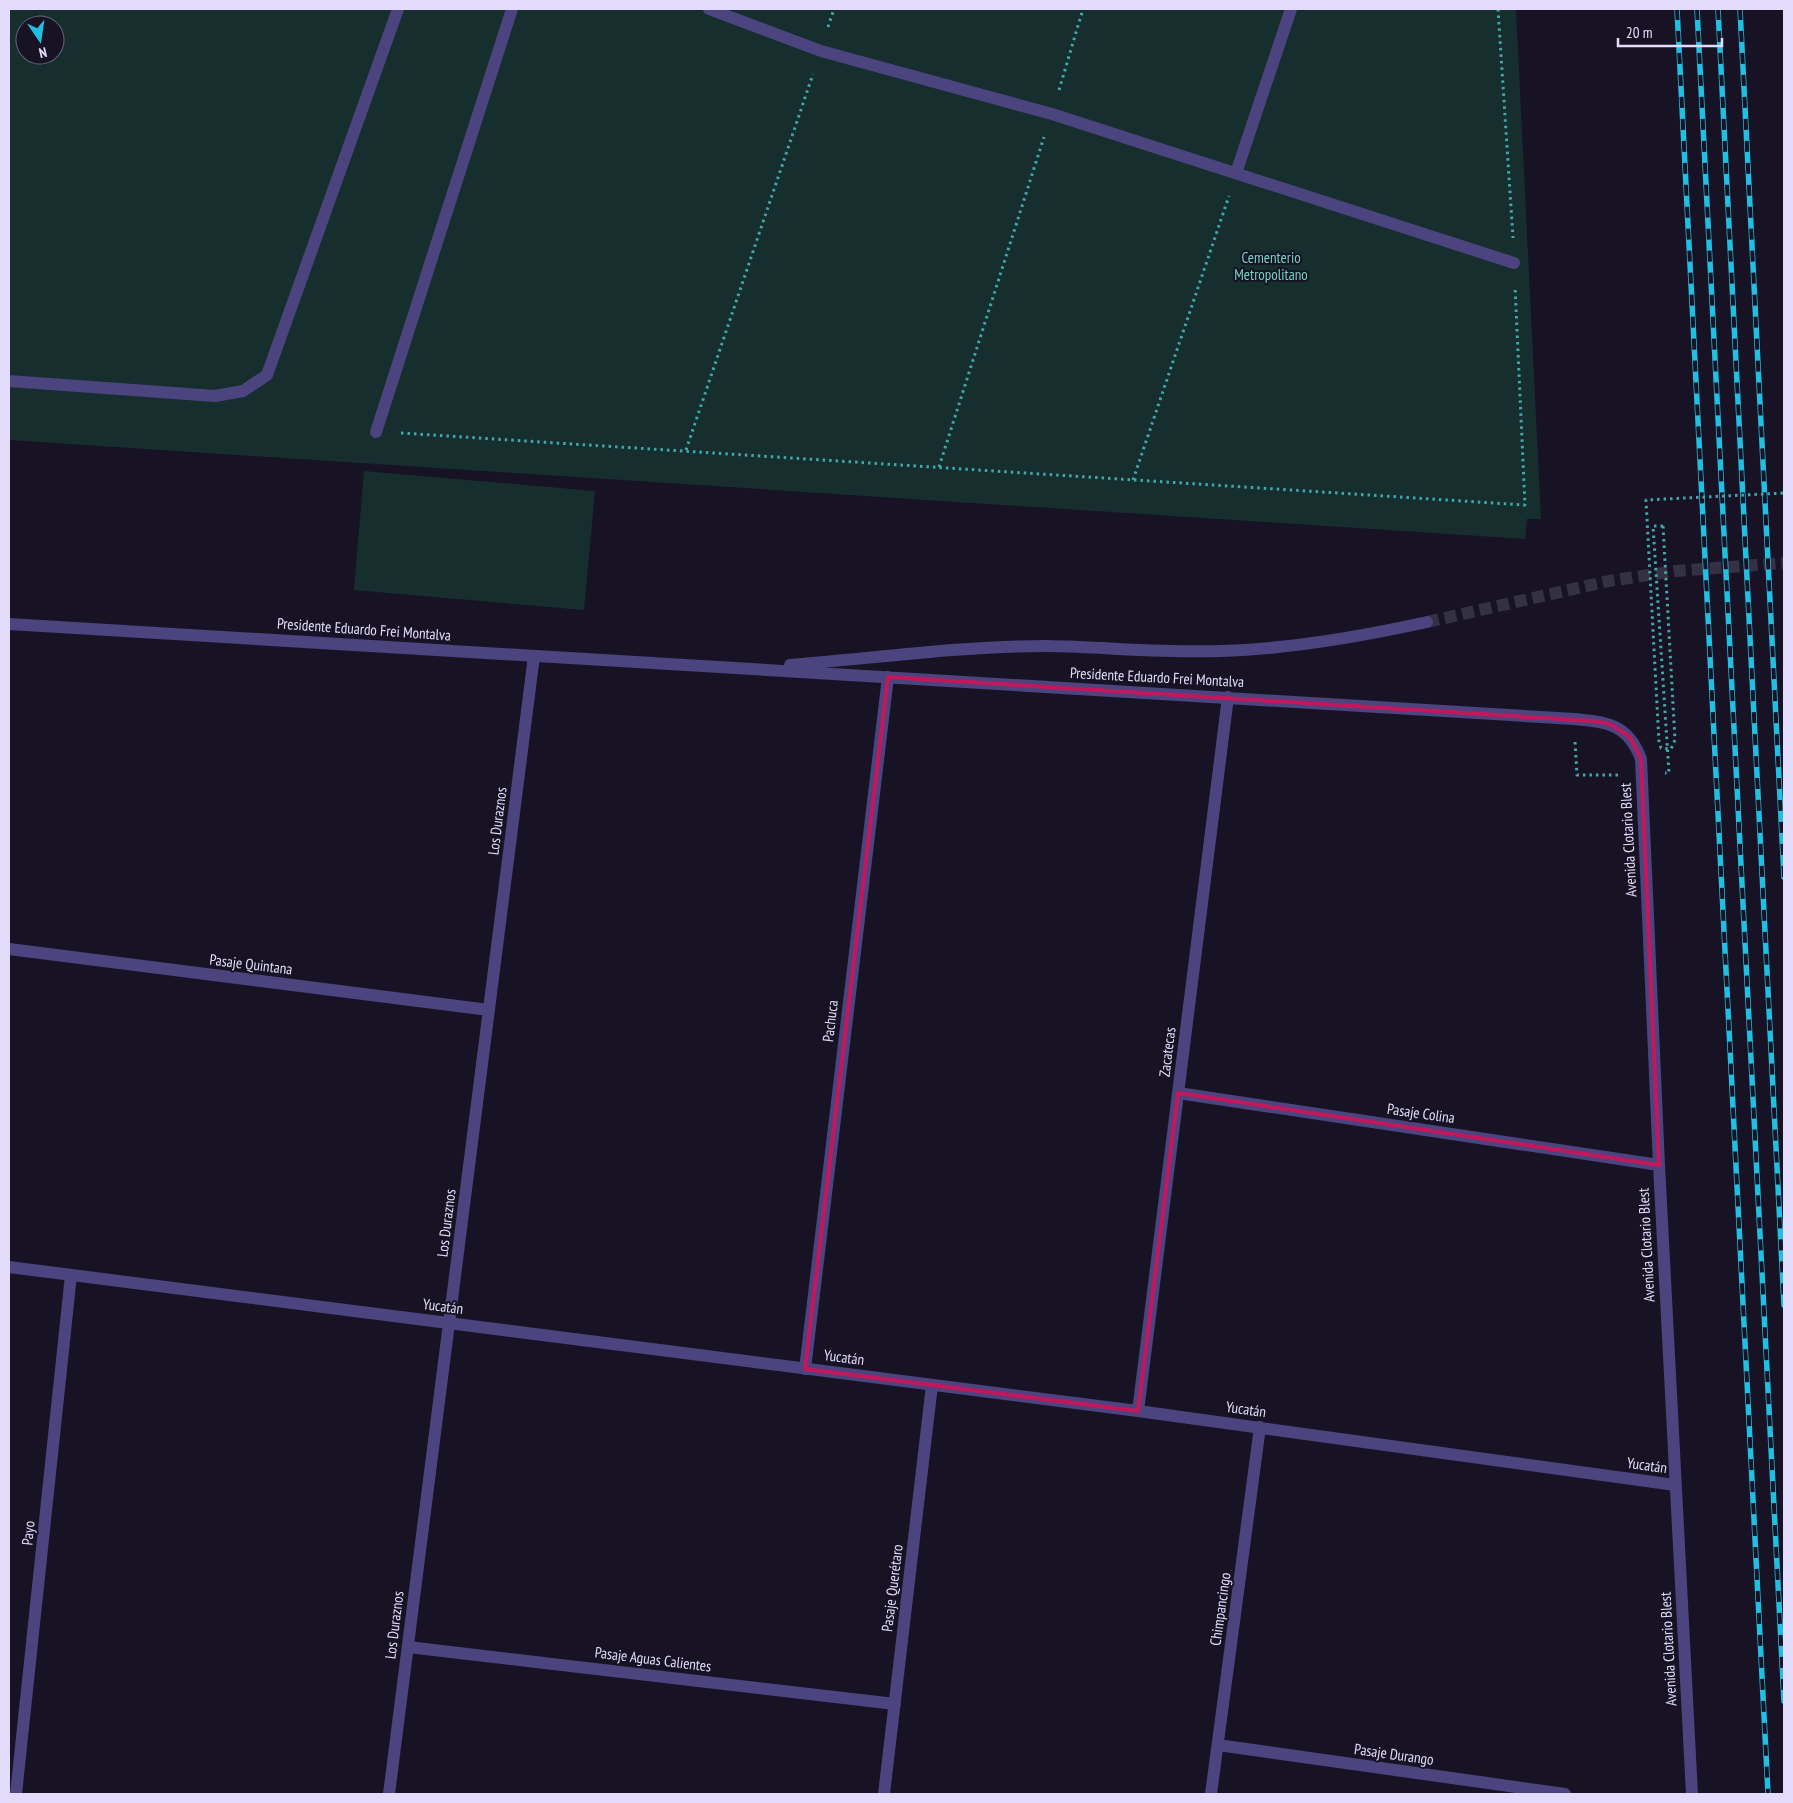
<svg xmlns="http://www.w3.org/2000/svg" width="1793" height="1803" viewBox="0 0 1793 1803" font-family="'PT Sans Narrow',sans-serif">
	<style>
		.green { fill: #172e2f; fill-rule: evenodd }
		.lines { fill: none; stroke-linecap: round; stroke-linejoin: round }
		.minor-tunnel { stroke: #353145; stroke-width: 12; stroke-dasharray: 12 6; stroke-linecap: butt }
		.path { stroke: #40a8aa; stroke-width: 3; stroke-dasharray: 2.5 4; stroke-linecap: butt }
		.minor { stroke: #4b447e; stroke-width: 12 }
		.rail-casing { stroke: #21bfe1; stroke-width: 5.5 }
		.rail { stroke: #171325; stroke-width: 4; stroke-dasharray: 11; stroke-linecap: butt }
		.path-bridge { stroke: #40a8aa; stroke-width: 3; stroke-dasharray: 2.5 4; stroke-linecap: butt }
		.marked { fill: none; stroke: #c2185b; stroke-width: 4; stroke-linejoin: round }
		.labels { text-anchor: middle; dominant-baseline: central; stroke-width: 4; stroke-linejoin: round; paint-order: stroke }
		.park-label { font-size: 15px; fill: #71d2c1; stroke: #171325 }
		.street-label { font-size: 15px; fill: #e2dcfa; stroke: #171325 }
	</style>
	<rect width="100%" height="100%" fill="#171325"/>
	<!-- green -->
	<path class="green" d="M9,9H1516L1541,519H1527L1525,539L9,440ZM25,25H55V55H25Z
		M364,471L595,491L584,610L354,590Z"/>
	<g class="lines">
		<!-- minor-tunnel -->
		<path class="minor-tunnel" d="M1427,622L1609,581L1675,571L1784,563"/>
		<!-- path -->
		<path class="path" d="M1498,9L1513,238
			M828,27L834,9
			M1059,90L1083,9
			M401,433L1525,505L1515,286
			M686,450L813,74
			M939,467L1044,137
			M1133,480L1229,196
			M1663,526H1653L1669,773H1665
			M1575,742L1577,775H1618"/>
		<!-- minor -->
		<path class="minor" d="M709,9L821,51L1052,114L1514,263
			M1236,173L1291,9
			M9,381L215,396L243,391L267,375L398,9
			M376,432L512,9
			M9,624L1574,719C1607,722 1628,724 1641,759L1659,1165L1692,1794
			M790,665C876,658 961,646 1047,646C1105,647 1163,653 1221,651C1291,649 1359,637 1427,622
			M9,949L489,1010
			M1178,1093L1659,1165
			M9,1267L1138,1411L1675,1485
			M805,1369L888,677
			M1138,1411L1228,697
			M408,1647L895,1704
			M1218,1745L1565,1794
			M16,1794L71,1275
			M389,1794L534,656
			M884,1794L932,1385
			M1211,1794L1260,1427"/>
		<defs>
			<path id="rail" d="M1677,9L1768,1794
				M1697,9L1784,1701
				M1718,9L1784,1305
				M1740,9L1784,877"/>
		</defs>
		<!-- rail casing -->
		<use href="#rail" class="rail-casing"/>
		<!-- rail -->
		<use href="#rail" class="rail"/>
		<!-- path-bridge -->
		<path class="path-bridge" d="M1663,526L1675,740L1671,749L1661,748L1659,742L1646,500L1784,493"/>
	</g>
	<!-- marked area -->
	<path class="marked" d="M888,677L1593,721L1610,724L1630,737L1641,759L1659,1165L1178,1093L1138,1411L805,1369Z"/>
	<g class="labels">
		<!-- park labels -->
		<g class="park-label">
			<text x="1271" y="257">Cementerio<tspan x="1271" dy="17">Metropolitano</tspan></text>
		</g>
		<!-- street labels -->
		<g class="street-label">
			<text transform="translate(364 629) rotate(4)">Presidente Eduardo Frei Montalva</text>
			<text transform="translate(1157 677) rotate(3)">Presidente Eduardo Frei Montalva</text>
			<text transform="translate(497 821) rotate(-83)">Los Duraznos</text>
			<text transform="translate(1628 840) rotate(-93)">Avenida Clotario Blest</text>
			<text transform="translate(251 964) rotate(7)">Pasaje Quintana</text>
			<text transform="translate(830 1021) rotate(-83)">Pachuca</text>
			<text transform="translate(1167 1052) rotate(-83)">Zacatecas</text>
			<text transform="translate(1421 1113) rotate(8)">Pasaje Colina</text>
			<text transform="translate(446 1223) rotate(-83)">Los Duraznos</text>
			<text transform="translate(1646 1245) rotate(-93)">Avenida Clotario Blest</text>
			<text transform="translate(443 1306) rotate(7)">Yucatán</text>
			<text transform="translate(844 1357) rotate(7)">Yucatán</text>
			<text transform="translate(1246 1409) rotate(8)">Yucatán</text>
			<text transform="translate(1647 1465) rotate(8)">Yucatán</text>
			<text transform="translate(28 1533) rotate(-84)">Payo</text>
			<text transform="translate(892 1588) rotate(-83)">Pasaje Querétaro</text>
			<text transform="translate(1220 1609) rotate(-82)">Chimpancingo</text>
			<text transform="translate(394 1625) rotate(-83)">Los Duraznos</text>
			<text transform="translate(1668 1649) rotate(-93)">Avenida Clotario Blest</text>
			<text transform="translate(653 1659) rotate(7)">Pasaje Aguas Calientes</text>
			<text transform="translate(1394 1754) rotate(8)">Pasaje Durango</text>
		</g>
	</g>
	<!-- border -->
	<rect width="1793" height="1803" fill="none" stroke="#e2dcfa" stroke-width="20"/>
	<!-- north arrow -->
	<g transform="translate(40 40) rotate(167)"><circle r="24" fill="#171325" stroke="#68637a"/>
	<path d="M0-4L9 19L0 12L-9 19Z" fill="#21bfe1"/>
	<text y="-8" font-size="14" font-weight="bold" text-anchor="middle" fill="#e2dcfa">N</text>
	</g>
	<!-- scale -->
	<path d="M1618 38v8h104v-8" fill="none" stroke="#e2dcfa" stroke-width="2.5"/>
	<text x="1626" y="38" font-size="15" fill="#e2dcfa" stroke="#171325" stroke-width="4" paint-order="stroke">20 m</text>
</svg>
